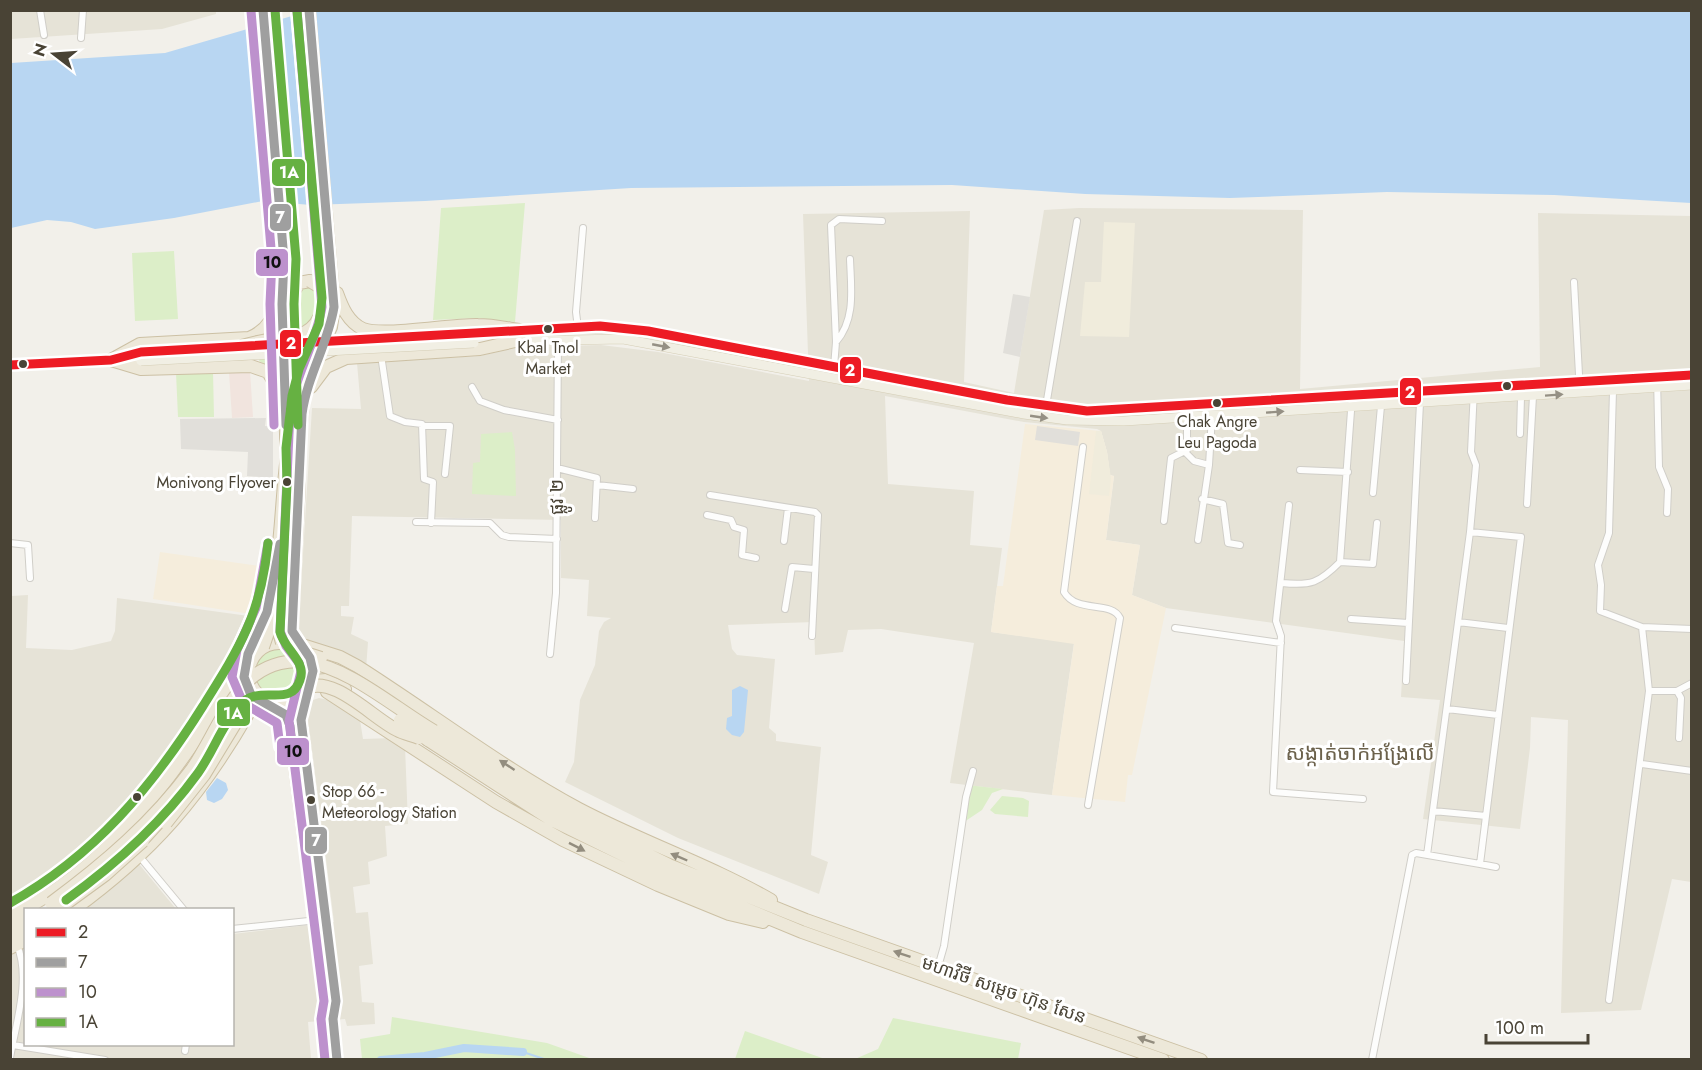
<svg xmlns="http://www.w3.org/2000/svg" width="1702" height="1070" viewBox="0 0 1702 1070" font-family="Jost,'Noto Sans Khmer',sans-serif">
	<style>
		.residential { fill: #e6e3d7 }
		.commercial { fill: #f5eddc }
		.education { fill: #f0ecdc }
		.medical { fill: #f1e4de }
		.green { fill: #dceec8 }
		.parking { fill: #e1dfda }
		.water { fill: #b8d6f2 }
		.lines { fill: none; stroke-linecap: round; stroke-linejoin: round }
		.stream { stroke: #b8d6f2; stroke-width: 2 }
		.canal { stroke: #b8d6f2; stroke-width: 8 }
		.street-casing { stroke: #d0cec8; stroke-width: 8 }
		.primary-casing { stroke: #d5ceb6; stroke-width: 10 }
		.highway-casing { stroke: #ccc0a4; stroke-width: 14 }
		.street { stroke: #fdfdfc; stroke-width: 6 }
		.primary { stroke: #f1efe4; stroke-width: 9 }
		.highway { stroke: #ede8d9; stroke-width: 12 }
		.primary-bridge-casing { stroke: #d5ceb6; stroke-width: 10; stroke-linecap: butt }
		.highway-bridge-casing { stroke: #ccc0a4; stroke-width: 14; stroke-linecap: butt }
		.primary-bridge { stroke: #f1efe4; stroke-width: 9 }
		.highway-bridge { stroke: #ede8d9; stroke-width: 12 }
		.bus-1-casing { stroke: #fff; stroke-width: 14 }
		.bus-2-casing { stroke: #fff; stroke-width: 14 }
		.bus-3-casing { stroke: #fff; stroke-width: 14 }
		.bus-4-casing { stroke: #fff; stroke-width: 14 }
		.bus-1 { stroke: #ed1b24; stroke-width: 9 }
		.bus-2 { stroke: #9f9f9f; stroke-width: 9 }
		.bus-3 { stroke: #bd91cd; stroke-width: 9 }
		.bus-4 { stroke: #66b142; stroke-width: 9 }
		.oneway { fill: #959084 }
		.oneway2 { fill: #938d7f }
		.bus-dot { fill: #494335; stroke: #fff; stroke-width: 2 }
		.labels { text-anchor: middle; dominant-baseline: central; stroke-width: 6; stroke-linejoin: round; paint-order: stroke }
		.bus-label { font-size: 16px; fill: #494335; stroke: #fff }
		.street-label { font-size: 18px; fill: #494335; stroke: #fff }
		.quarter-label { font-size: 21px; fill: #6c624c; stroke: #fff }
		.line-badge { stroke: #fff; stroke-width: 2 }
		.badge-label { font-size: 16px; text-anchor: middle; font-weight: bold; fill: #fff }
		.pale-badge-label { font-size: 16px; text-anchor: middle; font-weight: bold; fill: #111 }
	</style>
	<rect width="100%" height="100%" fill="#f2f0ea"/>
	<!-- residential -->
	<path class="residential" d="M216,10V14L162,29L11,39L10,11Z
		M1079,208L1303,210L1300,389L1540,367L1538,213L1691,216V882L1672,879L1641,1010L1561,1013L1568,720L1531,717L1530,748L1520,829L1423,819L1440,700L1401,697L1404,641L1166,608L1132,595L1140,545L1106,540L1114,476L1110,475L1107,452L1101,431L1097,429L1024,422L885,396L888,484L974,491L970,545L1002,548L991,632L1074,643L1052,795L950,783L974,643L881,629L848,630L843,652L815,655L814,622L728,625L732,649L737,655L775,659L769,728L776,734V741L821,747L811,855L828,862L819,894L678,838L565,782L574,762L580,700L595,665L599,631L604,622L611,618L587,616L589,580L561,578V520L352,516L349,606H341V616L354,617L351,634L368,642L366,669L301,640L298,634L312,408L361,409L357,363L479,356L519,347L601,345L658,352L809,381L803,214L970,211L964,382L1014,393L1044,210Z
		M28,595L26,648L72,650L111,641L115,631L117,598L256,617L238,661L179,757L115,834L44,891L11,912V596Z
		M319,698L333,701L360,720L363,739L393,738L405,746L408,824L385,826L387,856L368,862L370,884L353,887L356,913L368,912L373,964L359,966L362,1002L374,1003L375,1024L347,1026L345,1019L308,1022L311,1059H11L10,955L25,947L26,1044H232L233,934L334,922L308,719L309,705L313,700Z
		M139,864L176,909L82,910Z"/>
	<!-- commercial -->
	<path class="commercial" d="M1025,424L1101,431L1107,452L1110,475L1114,476L1106,540L1140,545L1132,595L1166,608L1132,775H1128L1125,802L1052,795L1074,644L991,632L997,586H1003Z
		M160,552L267,567L257,615L153,599Z"/>
	<!-- education -->
	<path class="education" d="M1104,222L1135,223L1129,337L1080,336L1085,282H1101Z
		M1096,431H1101L1107,452L1111,478L1109,496L1089,494Z"/>
	<!-- medical -->
	<path class="medical" d="M250,371L253,417L232,418L229,372Z"/>
	<!-- green -->
	<path class="green" d="M525,203L515,322L477,318L433,320L441,208Z
		M174,251L178,319L135,321L132,253Z
		M300,288H312C327,304 312,322 296,332V296Z
		M330,299C327,333 306,359 298,392L297,342Z
		M278,320L281,380L271,368L259,361L262,352L257,339Z
		M213,371L214,417H178L176,373Z
		M512,432L515,450L516,496L472,494L473,463L480,462L481,434Z
		M254 673a25 25 0 1 1 50 0a25 25 0 1 1-50 0Z
		M967,785L1003,789L992,793L982,810L961,824Z
		M1002,796L1023,798L1029,801L1028,817L995,814L990,810Z
		M392,1017L547,1043L592,1059H362L360,1039L390,1034Z
		M893,1018L1021,1043L1018,1059H855L878,1049Z
		M745,1031L825,1059H735Z"/>
	<!-- parking -->
	<path class="parking" d="M1013,294L1030,297L1020,357L1003,353Z
		M266,418L265,426L273,427V478L247,476L248,452L181,449L180,419Z
		M1037,426L1080,432L1078,446L1035,440Z"/>
	<!-- water -->
	<path class="water" d="M309,11H1691V203L1554,195L1387,192L1230,198L1085,194L952,185L631,188L425,201L311,205L263,201L174,218L95,229L71,222L47,220L11,228V63L165,53Z
		M740,686L748,690L744,732L740,737L732,735L726,729L727,718L732,716V690Z
		M217,778L226,783L228,790L222,799L214,803L207,800L206,792Z"/>
	<g class="lines">
		<!-- stream -->
		<path class="stream" d="M523,1052L547,1060"/>
		<!-- canal -->
		<path class="canal" d="M381,1060L425,1056L464,1048L523,1052"/>
		<defs>
			<path id="street" d="M40,10L44,35
				M81,38L83,10
				M1574,282L1580,393
				M578,328L576,312L583,228
				M836,342C856,319 851,288 850,259
				M381,355L390,416L405,422L422,424L424,479L433,482L431,523
				M834,367L836,342L831,225L839,219L882,221
				M1657,377L1659,467L1668,489L1667,513
				M472,387L480,401L504,410L558,420
				M1613,391L1609,533L1598,565L1601,585L1600,611L1642,627L1692,629
				M1046,406L1077,221
				M422,426H450L445,474
				M1520,434L1521,397
				M1083,447L1064,592C1077,614 1111,600 1120,618L1088,805
				M1185,452L1194,461L1209,465
				M557,468L597,478L595,518
				M1300,470L1348,472
				M597,485L633,489
				M1373,493L1381,406
				M710,495L815,512L818,515L812,636
				M1202,499L1223,504L1228,543L1240,545
				M1527,504L1533,396
				M1289,505L1276,621L1281,636L1273,792L1363,799
				M707,515L731,520L734,527L744,530L742,555L756,558
				M1164,521L1171,458L1187,450V406
				M416,522L490,523L502,535L509,537L557,539
				M1470,532L1521,537L1480,864L1496,867
				M1198,540L1209,465L1212,416
				M784,541L788,508
				M10,543L28,545L30,578
				M1340,562L1373,564L1377,523
				M1282,583C1311,586 1319,583 1340,562L1352,397
				M785,609L792,567L814,569
				M1351,619L1408,623
				M1458,622L1508,628
				M1175,628L1281,643
				M550,654L556,593L558,340
				M1406,681L1420,403
				M1649,691H1677L1692,683
				M1677,691L1681,698L1679,738
				M1447,709L1498,715
				M1642,764L1692,771
				M1433,811L1486,816
				M1427,855L1470,532L1476,465L1471,452L1474,389
				M140,857L184,910
				M232,929L318,920
				M938,967L944,946L966,797L973,771
				M1609,1000L1649,691L1642,627
				M13,1045L105,1060
				M185,1051L186,1044
				M10,1058C16,1023 31,978 17,945
				M1372,1060L1412,855L1416,853L1480,864"/>
			<path id="primary" d="M515,330L624,328L1007,400L1087,411L1692,375
				M474,333L501,331
				M516,341L623,339L1024,414L1067,420L1124,421L1692,385
				M10,365L111,360L141,361
				M313,887L325,1002L333,1019
				M321,889L336,1001L333,1019L337,1060"/>
			<path id="highway" d="M263,10L284,260L282,314L287,464
				M337,293C342,307 348,322 363,329C385,337 451,324 478,325C492,325 506,328 519,330
				M111,360L140,344L249,338C265,332 274,318 279,302
				M111,360L141,369L251,366L268,372L282,396
				M311,387L326,367L346,358L480,349L520,340
				M295,421L291,296L299,283L310,281
				M296,642L292,631V620L299,484L298,449L304,397L310,373L331,327L334,307L309,10
				M249 673a30 30 0 1 1 60 0a30 30 0 1 1-60 0Z
				M299,644L340,657L357,666C431,713 501,767 579,809C642,842 710,865 771,900
				M244,676C251,713 281,699 289,721L304,839L313,887
				M313,681L326,680L345,689
				M327,692L496,802L563,840L658,885L729,914L763,922
				M305,696L301,720L321,889
				M434,731L555,809L669,865L806,920L1201,1060
				M428,740L550,819L662,874L802,932L1163,1060
				M73,910C153,852 200,797 249,712L255,706L266,705
				M10,917C106,869 170,783 225,694C241,668 257,643 266,613C282,562 280,509 287,456
				M10,927L26,918
				M10,937L26,929
				M10,948L26,940"/>
		</defs>
		<!-- street casing -->
		<use href="#street" class="street-casing"/>
		<!-- primary casing -->
		<use href="#primary" class="primary-casing"/>
		<!-- highway casing -->
		<use href="#highway" class="highway-casing"/>
		<!-- street -->
		<use href="#street" class="street"/>
		<!-- primary -->
		<use href="#primary" class="primary"/>
		<!-- highway -->
		<use href="#highway" class="highway"/>
		<defs>
			<path id="primary-bridge" d="M276,344L474,333
				M141,352L247,346
				M141,361L474,343"/>
			<path id="highway-bridge" d="M241,346C250,344 259,341 269,340C292,336 314,338 322,310C324,302 325,295 320,287L310,281
				M282,643L279,632L283,609
				M263,647L274,615L284,561
				M299,651L321,658
				M237,685L249,666
				M304,689C333,673 372,718 397,730C404,734 412,735 419,738
				M280,703C300,711 301,766 303,786
				M400,720L428,740
				M166,823L204,775L244,709L253,701L262,698
				M138,845L168,812
				M51,903C104,864 153,822 192,769C211,742 229,694 255,675C270,664 289,659 307,662C350,668 396,709 434,731
				M57,910L105,875L143,841"/>
		</defs>
		<!-- primary-bridge casing -->
		<use href="#primary-bridge" class="primary-bridge-casing"/>
		<!-- highway-bridge casing -->
		<use href="#highway-bridge" class="highway-bridge-casing"/>
		<!-- primary-bridge -->
		<use href="#primary-bridge" class="primary-bridge"/>
		<!-- highway-bridge -->
		<use href="#highway-bridge" class="highway-bridge"/>
		<defs>
			<path id="bus-1" d="M10,365L111,360L141,352L600,326L648,331L1007,400L1087,411L1692,375"/>
			<path id="bus-2" d="M263,10L284,260L282,304L286,425
				M309,10L334,307C328,344 307,376 302,414L292,631L310,658L313,671L301,720L336,1001L333,1019L337,1060
				M280,544L267,612L248,654L244,677L251,695L286,715L290,726L292,746"/>
			<path id="bus-3" d="M251,11L272,260L270,304L274,425
				M297,11L322,307C316,343 295,375 290,412L280,631L286,646L299,663L301,671L289,721L324,1001L321,1019L325,1060
				M268,543L256,608L237,650L232,677L243,703L277,723L280,747"/>
			<path id="bus-4" d="M275,10L296,259L294,304L298,425
				M66,900C116,864 161,824 198,773C213,752 221,727 238,707C259,681 290,710 300,680C307,661 284,649 280,632L287,484L286,448L292,396L299,369L319,324L322,298L297,11
				M10,903C94,856 153,786 203,706C240,647 261,614 268,543"/>
		</defs>
		<!-- bus-1 casing -->
		<use href="#bus-1" class="bus-1-casing"/>
		<!-- bus-2 casing -->
		<use href="#bus-2" class="bus-2-casing"/>
		<!-- bus-3 casing -->
		<use href="#bus-3" class="bus-3-casing"/>
		<!-- bus-4 casing -->
		<use href="#bus-4" class="bus-4-casing"/>
		<!-- bus-1 -->
		<use href="#bus-1" class="bus-1"/>
		<!-- bus-2 -->
		<use href="#bus-2" class="bus-2"/>
		<!-- bus-3 -->
		<use href="#bus-3" class="bus-3"/>
		<!-- bus-4 -->
		<use href="#bus-4" class="bus-4"/>
	</g>
	<!-- one-way arrows -->
	<defs><path id="oneway-solid" d="M-6-.8H1V-3.2L6.5 0L1 3.2V.8H-6Z" transform="scale(1.5)"/></defs>
	<g class="oneway">
		<use href="#oneway-solid" transform="translate(661 346) rotate(11)"/>
		<use href="#oneway-solid" transform="translate(1554 395) rotate(-4)"/>
		<use href="#oneway-solid" transform="translate(1275 412) rotate(-4)"/>
		<use href="#oneway-solid" transform="translate(1039 417) rotate(8)"/>
	</g>
	<g class="oneway2">
		<use href="#oneway-solid" transform="translate(507 765) rotate(-147)"/>
		<use href="#oneway-solid" transform="translate(577 847) rotate(27)"/>
		<use href="#oneway-solid" transform="translate(679 857) rotate(-157)"/>
		<use href="#oneway-solid" transform="translate(902 954) rotate(-161)"/>
		<use href="#oneway-solid" transform="translate(1146 1040) rotate(-161)"/>
	</g>
	<!-- markers -->
	<g class="bus-dot">
		<circle cx="548" cy="329" r="5"/>
		<circle cx="23" cy="364" r="5"/>
		<circle cx="1507" cy="386" r="5"/>
		<circle cx="1217" cy="403" r="5"/>
		<circle cx="287" cy="482" r="5"/>
		<circle cx="137" cy="797" r="5"/>
		<circle cx="311" cy="800" r="5"/>
	</g>
	<g class="labels">
		<!-- bus labels -->
		<g class="bus-label">
			<text x="548" y="347">Kbal Tnol<tspan x="548" dy="21">Market</tspan></text>
			<text x="1217" y="421">Chak Angre<tspan x="1217" dy="21">Leu Pagoda</tspan></text>
			<text x="276" y="482" text-anchor="end">Monivong Flyover</text>
			<text x="322" y="791" text-anchor="start">Stop 66 -<tspan x="322" dy="21">Meteorology Station</tspan></text>
		</g>
		<!-- street labels -->
		<g class="street-label">
			<text transform="translate(557 497) rotate(-90)">ផ្លូវ ២</text>
			<text transform="translate(1004 990) rotate(19)">មហាវិថី សម្តេច ហ៊ុន សែន</text>
		</g>
		<!-- quarter labels -->
		<g class="quarter-label">
			<text x="1360" y="753">សង្កាត់ចាក់អង្រែលើ</text>
		</g>
	</g>
	<g class="line-badge">
		<rect x="271" y="158" width="35" height="29" rx="6" fill="#66b142"/>
		<rect x="269" y="203" width="23" height="29" rx="6" fill="#9f9f9f"/>
		<rect x="255" y="248" width="34" height="29" rx="6" fill="#bd91cd"/>
		<rect x="279" y="329" width="23" height="29" rx="6" fill="#ed1b24"/>
		<rect x="839" y="356" width="23" height="28" rx="6" fill="#ed1b24"/>
		<rect x="1399" y="377" width="23" height="29" rx="6" fill="#ed1b24"/>
		<rect x="216" y="698" width="35" height="29" rx="6" fill="#66b142"/>
		<rect x="276" y="737" width="34" height="29" rx="6" fill="#bd91cd"/>
		<rect x="304" y="826" width="24" height="29" rx="6" fill="#9f9f9f"/>
	</g>
	<g class="badge-label">
		<text x="289" y="178">1A</text>
		<text x="280" y="223">7</text>
		<text x="291" y="349">2</text>
		<text x="850" y="376">2</text>
		<text x="1410" y="398">2</text>
		<text x="233" y="719">1A</text>
		<text x="316" y="846">7</text>
	</g>
	<g class="pale-badge-label">
		<text x="272" y="268">10</text>
		<text x="293" y="757">10</text>
	</g>
	<!-- border -->
	<rect width="1702" height="1070" fill="none" stroke="#494335" stroke-width="24"/>
	<!-- legend -->
	<rect x="24" y="908" width="210" height="138" fill="#ffffff" stroke="#b6b4ae" stroke-width="1.5"/>
	<rect x="36" y="928" width="30" height="9" fill="#ed1b24" stroke="#b6b4ae" stroke-width="1.5"/>
	<text x="78" y="938" font-size="18" fill="#494335">2</text>
	<rect x="36" y="958" width="30" height="9" fill="#9f9f9f" stroke="#b6b4ae" stroke-width="1.5"/>
	<text x="78" y="968" font-size="18" fill="#494335">7</text>
	<rect x="36" y="988" width="30" height="9" fill="#bd91cd" stroke="#b6b4ae" stroke-width="1.5"/>
	<text x="78" y="998" font-size="18" fill="#494335">10</text>
	<rect x="36" y="1018" width="30" height="9" fill="#66b142" stroke="#b6b4ae" stroke-width="1.5"/>
	<text x="78" y="1028" font-size="18" fill="#494335">1A</text>
	<!-- north arrow -->
	<g transform="translate(54 54) rotate(287)" stroke="#ffffff" stroke-width="4.5" paint-order="stroke">
	<path d="M0-4.5L10 22L0 15L-10 22Z" fill="#494335"/>
	<text y="-9" font-size="16" font-weight="bold" text-anchor="middle" fill="#494335">N</text>
	</g>
	<!-- scale -->
	<path d="M1486 1034v9h102v-9" fill="none" stroke="#494335" stroke-width="3"/>
	<text x="1495" y="1034" font-size="18" fill="#494335" stroke="#ffffff" stroke-width="4.5" paint-order="stroke">100 m</text>
</svg>
